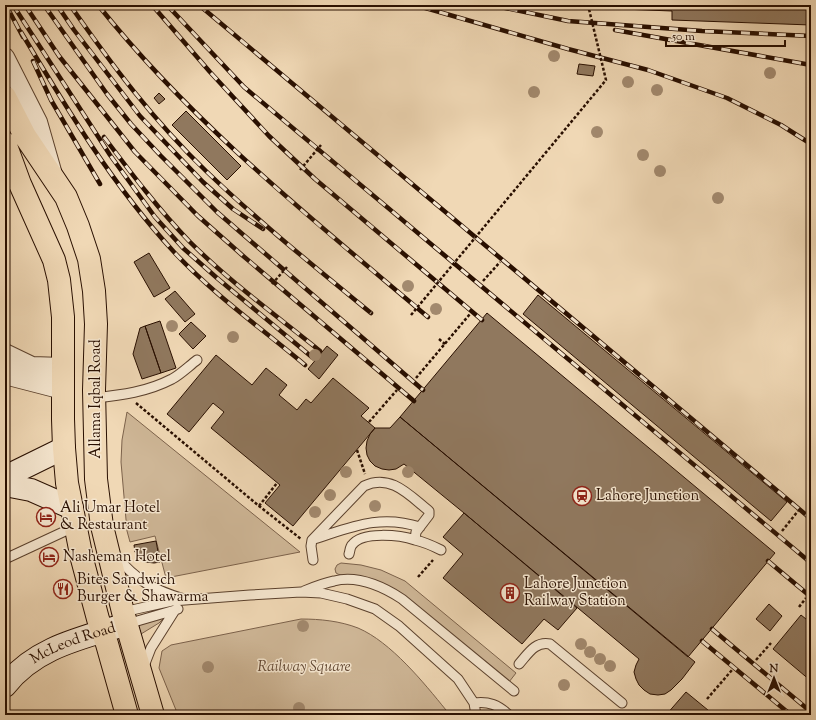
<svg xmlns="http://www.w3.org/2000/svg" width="816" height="720" viewBox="0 0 816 720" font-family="'Sorts Mill Goudy',serif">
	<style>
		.green { fill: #ceb696; stroke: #7c624b }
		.building { fill: #90785e; stroke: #290f00 }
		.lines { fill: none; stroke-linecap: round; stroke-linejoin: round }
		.service-casing { stroke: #5b412d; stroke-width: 11 }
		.minor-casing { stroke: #5b412d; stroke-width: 20 }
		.tertiary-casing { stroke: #5b412d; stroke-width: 24 }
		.secondary-casing { stroke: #290f00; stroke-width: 24 }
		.primary-casing { stroke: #290f00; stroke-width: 24 }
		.path { stroke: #290f00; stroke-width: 2.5; stroke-dasharray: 3 2; stroke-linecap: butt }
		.service { stroke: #f5e6cf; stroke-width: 9 }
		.minor { stroke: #f5e6cf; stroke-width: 18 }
		.tertiary { stroke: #f5e6cf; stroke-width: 22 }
		.secondary { stroke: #f5e6cf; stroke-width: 22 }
		.primary { stroke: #f0d8b5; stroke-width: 22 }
		.rail-casing { stroke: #290f00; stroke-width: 4.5 }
		.rail { stroke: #f5e6cf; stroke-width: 3; stroke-dasharray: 9; stroke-linecap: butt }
		.path-bridge { stroke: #290f00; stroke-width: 2.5; stroke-dasharray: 3 2; stroke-linecap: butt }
		.tree { fill: #a2896e }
		.labels { text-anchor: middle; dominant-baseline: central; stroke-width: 3; stroke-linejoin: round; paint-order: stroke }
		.street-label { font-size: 15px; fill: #290f00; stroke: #f5e6cf }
		.poi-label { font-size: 15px; fill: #290f00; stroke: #f5e6cf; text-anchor: start }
		.park-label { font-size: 15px; font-style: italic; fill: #634934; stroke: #f5e6cf }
	</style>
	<rect width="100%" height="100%" fill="#f0d8b5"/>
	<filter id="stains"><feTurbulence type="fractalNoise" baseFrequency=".005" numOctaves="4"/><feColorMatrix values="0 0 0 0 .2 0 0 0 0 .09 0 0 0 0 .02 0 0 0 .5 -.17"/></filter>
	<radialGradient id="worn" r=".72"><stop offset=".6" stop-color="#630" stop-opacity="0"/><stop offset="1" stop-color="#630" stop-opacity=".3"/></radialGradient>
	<!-- green -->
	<path class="green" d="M127,412L300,552L166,578L155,536L130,542L127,531L121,462L122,440Z
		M341,563L361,565L381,570L405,581L516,673L509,682L404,596C389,585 376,580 358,576C350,575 342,577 336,573L335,569L337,565Z
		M164,618L159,623L141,634L136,619Z
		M301,619C320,619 340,621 358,628C391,642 424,683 446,710L448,715H178L159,668L162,651L171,645Z"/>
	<!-- building -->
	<path class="building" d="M597,5H811V25L672,20V11L597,8Z
		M579,64L595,66L593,76L577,74Z
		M159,93L165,99L159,104L154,98Z
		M186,111L241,166L227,180L172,125Z
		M149,253L170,288L154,297L134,262Z
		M175,291L195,314L185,322L165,299Z
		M538,295L787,502L771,521L523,314Z
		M487,313L775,553L688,657L400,417Z
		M160,321L176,368L161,373L145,326Z
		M191,322L206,336L193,349L179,334Z
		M145,326L161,373L142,379L133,354L140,328Z
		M327,346L338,355L319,379L308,369Z
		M216,355L252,385L266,368L287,385L279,395L297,410L306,399L311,403L333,378L369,408L361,416L375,428L293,526L265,503L280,485L211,428L224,412L213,403L189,432L167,414Z
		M400,417L695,662L682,679L671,690L665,694L658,695L650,694L644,690L639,685L636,679L634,672L636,665L639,659L464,513L404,464L396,469L389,470L382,469L375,466L370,461L367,455L366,448L367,441L370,434L375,428H390Z
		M464,513L577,608L558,630L544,619L522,644L443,578L463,554L443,537Z
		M156,541L160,562L154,563L146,562L140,558L135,552L134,545Z
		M769,604L782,616L770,631L756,619Z
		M801,615L811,623V681L773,649Z
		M686,692L714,715H666Z"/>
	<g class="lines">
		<defs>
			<path id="service" d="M94,398C122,395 147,392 172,379C181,374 189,366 197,360
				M314,539C352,527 380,514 420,527
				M349,554C350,551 350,547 352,545C362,531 400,535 415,540C424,542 433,546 441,550
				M115,555C136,580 153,590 184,599
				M5,559L76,526
				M313,560L311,546L312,540L364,486C391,473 410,496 429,511V515L416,532L415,540
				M304,591C314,587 324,583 334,581C358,575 382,586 402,599L514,691
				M123,612L172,601L250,595L301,592L321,593L347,599L375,609L399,626L458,679L474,703L476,715
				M127,624L175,610L178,609
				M519,664C528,654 535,641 550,644L622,703
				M144,666L151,648L175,610
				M474,703C489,701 498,705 509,715"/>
			<path id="minor" d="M5,57L38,122L52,171
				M5,353L32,366L63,367"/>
			<path id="tertiary" d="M5,373L63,388"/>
			<g id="secondary">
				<path d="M5,477L64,448"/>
				<path d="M5,485L31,490L72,508"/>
				<path id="s1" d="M5,686C35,647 82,638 127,624"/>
			</g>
			<path id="primary" d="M5,97L25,136L66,197L78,226L89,259L94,291L96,324L94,390L96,479L102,526L123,612L153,715
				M5,143L20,184L54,260L59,280L63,317V419L64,448L67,483L82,559L98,619L107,644L127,715"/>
		</defs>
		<!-- service casing -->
		<use href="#service" class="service-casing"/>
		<!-- minor casing -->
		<use href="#minor" class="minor-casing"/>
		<!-- tertiary casing -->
		<use href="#tertiary" class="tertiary-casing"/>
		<!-- secondary casing -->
		<use href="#secondary" class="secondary-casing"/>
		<!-- primary casing -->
		<use href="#primary" class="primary-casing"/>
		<!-- path -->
		<path class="path" d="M300,170L321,145
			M483,281L500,262
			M272,284L287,267
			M439,339L445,344
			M416,378L470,314
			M136,403L259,506L301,539
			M369,422L397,390
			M357,450L365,474
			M259,506L277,483
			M782,531L798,511
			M418,577L433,560
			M799,607L806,598
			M756,660L771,643
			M707,699L732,670"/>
		<!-- service -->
		<use href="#service" class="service"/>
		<!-- minor -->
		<use href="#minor" class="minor"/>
		<!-- tertiary -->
		<use href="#tertiary" class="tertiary"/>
		<!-- secondary -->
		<use href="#secondary" class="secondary"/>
		<!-- primary -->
		<use href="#primary" class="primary"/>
		<defs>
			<path id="rail" d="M6,5L23,37
				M13,5L110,155L155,217L183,248L217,278L313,358
				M25,5L59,56L135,152L198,216L242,255L414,401
				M44,5L107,94L131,124L161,156L217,212L423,390
				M57,5L74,30L140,116L203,182L233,209L263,229
				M70,5C111,64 154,121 206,171C259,222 315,267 371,313
				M98,5C193,124 312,219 428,317
				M152,5L210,72L269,136L315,179L482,320
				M167,5L244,87L811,563
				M199,5L811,519
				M491,5L568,21L702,31L811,36
				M422,7L568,49L648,70L727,98L781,125L811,144
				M615,30L811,65
				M21,32C67,109 113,186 174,252C213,294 261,328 305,365
				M33,61L51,100L100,184
				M104,137C131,173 159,210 190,242C230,282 277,316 320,351
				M768,561L811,597
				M712,629L811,712
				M702,641L791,715"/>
		</defs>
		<!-- rail casing -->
		<use href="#rail" class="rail-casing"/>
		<!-- rail -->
		<use href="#rail" class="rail"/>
		<!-- path-bridge -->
		<path class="path-bridge" d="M411,315L606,80L588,5"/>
	</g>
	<!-- trees -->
	<g class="tree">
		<circle cx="554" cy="56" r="6"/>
		<circle cx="770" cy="73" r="6"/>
		<circle cx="628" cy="82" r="6"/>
		<circle cx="657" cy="90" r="6"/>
		<circle cx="534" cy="92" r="6"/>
		<circle cx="597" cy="132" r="6"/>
		<circle cx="643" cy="155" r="6"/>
		<circle cx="660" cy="171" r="6"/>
		<circle cx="718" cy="198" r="6"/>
		<circle cx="408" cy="286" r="6"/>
		<circle cx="436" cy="309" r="6"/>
		<circle cx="172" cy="326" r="6"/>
		<circle cx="233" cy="337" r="6"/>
		<circle cx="315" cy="355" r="6"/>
		<circle cx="346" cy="472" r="6"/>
		<circle cx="408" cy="472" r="6"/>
		<circle cx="330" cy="495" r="6"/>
		<circle cx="375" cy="506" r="6"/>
		<circle cx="315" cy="512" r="6"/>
		<circle cx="303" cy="626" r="6"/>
		<circle cx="581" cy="644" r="6"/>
		<circle cx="590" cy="652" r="6"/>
		<circle cx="600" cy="659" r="6"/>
		<circle cx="610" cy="666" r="6"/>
		<circle cx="208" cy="667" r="6"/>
		<circle cx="564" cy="685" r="6"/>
		<circle cx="299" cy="708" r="6"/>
	</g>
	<!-- icons -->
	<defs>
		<symbol id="station-ring" viewBox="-11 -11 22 22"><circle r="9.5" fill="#f5e6cf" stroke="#8f2418" stroke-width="1.5"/><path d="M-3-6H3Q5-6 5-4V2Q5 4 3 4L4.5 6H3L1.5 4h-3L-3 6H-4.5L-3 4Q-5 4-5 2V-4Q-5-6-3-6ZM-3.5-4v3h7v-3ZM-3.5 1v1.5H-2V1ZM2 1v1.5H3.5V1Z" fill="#8f2418"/></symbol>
		<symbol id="hotel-ring" viewBox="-11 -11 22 22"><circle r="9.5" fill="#f5e6cf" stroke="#8f2418" stroke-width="1.5"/><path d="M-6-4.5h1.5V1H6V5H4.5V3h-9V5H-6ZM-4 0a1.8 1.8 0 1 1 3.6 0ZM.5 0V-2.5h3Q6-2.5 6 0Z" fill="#8f2418"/></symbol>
		<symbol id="restaurant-ring" viewBox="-11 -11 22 22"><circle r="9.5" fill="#f5e6cf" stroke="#8f2418" stroke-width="1.5"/><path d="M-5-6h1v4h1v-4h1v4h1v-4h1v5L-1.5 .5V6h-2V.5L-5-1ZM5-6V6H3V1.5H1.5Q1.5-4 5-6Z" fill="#8f2418"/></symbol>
		<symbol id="building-ring" viewBox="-11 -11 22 22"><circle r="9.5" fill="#f5e6cf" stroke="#8f2418" stroke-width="1.5"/><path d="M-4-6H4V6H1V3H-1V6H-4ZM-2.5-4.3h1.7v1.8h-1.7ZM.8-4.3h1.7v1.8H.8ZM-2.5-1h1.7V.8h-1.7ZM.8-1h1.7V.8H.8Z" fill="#8f2418"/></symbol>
	</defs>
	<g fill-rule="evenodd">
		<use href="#station-ring" x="571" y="485" width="22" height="22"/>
		<use href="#hotel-ring" x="35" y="506" width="22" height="22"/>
		<use href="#hotel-ring" x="38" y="546" width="22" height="22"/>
		<use href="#restaurant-ring" x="52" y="578" width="22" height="22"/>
		<use href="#building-ring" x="499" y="582" width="22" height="22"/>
	</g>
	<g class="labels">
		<!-- street labels -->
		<g class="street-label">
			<text transform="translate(96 399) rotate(-90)">Allama Iqbal Road</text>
			<text stroke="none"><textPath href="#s1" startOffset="82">McLeod Road</textPath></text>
		</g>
		<!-- poi labels -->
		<g class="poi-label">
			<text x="596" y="496">Lahore Junction</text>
			<text x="60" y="508">Ali Umar Hotel<tspan x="60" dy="17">&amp; Restaurant</tspan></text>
			<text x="63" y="557">Nasheman Hotel</text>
			<text x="77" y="580">Bites Sandwich<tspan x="77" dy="17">Burger &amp; Shawarma</tspan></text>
			<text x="524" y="584">Lahore Junction<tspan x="524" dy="17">Railway Station</tspan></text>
		</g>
		<!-- park labels -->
		<g class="park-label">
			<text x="304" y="667">Railway Square</text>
		</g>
	</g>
	<!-- margin -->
	<rect width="816" height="720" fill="none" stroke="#f0d8b5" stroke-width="20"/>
	<rect x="6" y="6" width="804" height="708" fill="none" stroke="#290f00" stroke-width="2"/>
	<rect x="10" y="10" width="796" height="700" fill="none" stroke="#290f00"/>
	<!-- north arrow -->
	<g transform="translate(774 678)" stroke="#f5e6cf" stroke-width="3" paint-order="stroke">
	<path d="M0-3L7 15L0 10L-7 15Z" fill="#290f00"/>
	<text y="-6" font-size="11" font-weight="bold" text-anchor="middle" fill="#290f00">N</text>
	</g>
	<!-- scale -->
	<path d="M666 40v6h119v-6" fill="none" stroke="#290f00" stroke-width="2"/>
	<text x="672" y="40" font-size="12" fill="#290f00" stroke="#f5e6cf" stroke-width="3" paint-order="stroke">50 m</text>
	<rect width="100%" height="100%" filter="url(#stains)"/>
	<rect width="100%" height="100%" fill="url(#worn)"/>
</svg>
